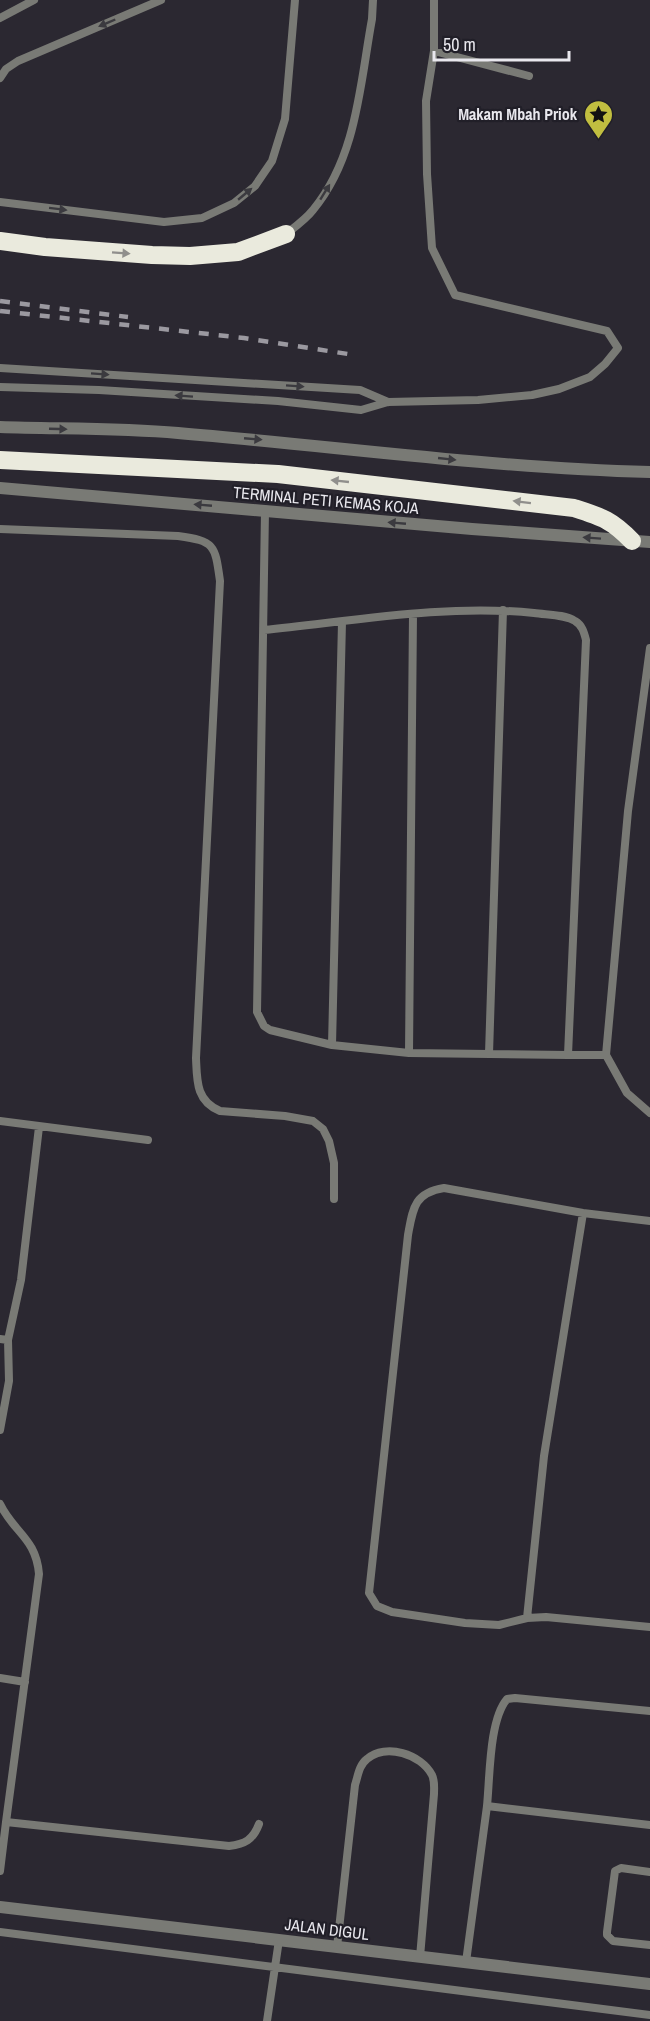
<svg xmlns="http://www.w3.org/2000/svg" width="650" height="2021" viewBox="0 0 650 2021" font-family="'Archivo Narrow',sans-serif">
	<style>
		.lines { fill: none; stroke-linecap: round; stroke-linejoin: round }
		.service { stroke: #797a75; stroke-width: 8 }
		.minor { stroke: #797a75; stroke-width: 12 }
		.motorway { stroke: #eaeadd; stroke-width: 18 }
		.rail { stroke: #9b99a0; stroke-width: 4.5; stroke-dasharray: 10 10; stroke-linecap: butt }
		.oneway { fill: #3b3a3f }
		.oneway2 { fill: #908f8c }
		.labels { text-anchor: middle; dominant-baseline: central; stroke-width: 4.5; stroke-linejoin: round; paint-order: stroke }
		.poi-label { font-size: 16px; font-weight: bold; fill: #e9e8ee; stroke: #211f28; text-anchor: end }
		.street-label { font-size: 16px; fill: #e9e8ee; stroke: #211f28 }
	</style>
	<rect width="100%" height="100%" fill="#2b2831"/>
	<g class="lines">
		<!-- service -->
		<path class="service" d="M434,0V51
			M0,18L34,0
			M0,78L6,69L18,61L161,0
			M0,202L164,222L202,218L234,203L255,186L272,161L285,119L295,0
			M286,234C295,227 306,219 313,210C357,157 360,84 372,19L373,0
			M0,368L360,390L388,402
			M0,387L99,390L278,401L361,410L388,402L478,400L532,395L559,389L590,377L605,364L618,348L607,331L455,295L432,248L427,174L426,101L434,51L529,76
			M0,529L178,536C215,541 215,545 220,581L196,1058C197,1081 196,1101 220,1111L285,1116L313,1121L323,1129L329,1141L334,1163V1199
			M264,630C353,621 445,604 534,613C547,615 564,614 575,621C582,625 584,632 586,640L568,1055L409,1053L332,1045L270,1030L264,1026L257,1012L265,511
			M650,648L628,811L606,1055L627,1093L650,1113
			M332,1045L342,622
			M409,1053L413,614
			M489,1054L503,610
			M568,1055H606
			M0,1121L148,1140
			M650,1221L583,1213L444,1188C414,1193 413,1208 408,1235L369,1593L377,1606L392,1612L465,1623L499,1625L527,1618L546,1617L650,1627
			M0,1339L8,1340L9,1381L0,1430
			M8,1340L21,1280L39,1127
			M0,1504C14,1533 36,1538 39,1574L6,1822L229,1846C245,1844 253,1840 259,1824
			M527,1618L544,1456L583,1213
			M0,1678L25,1682
			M650,1711L515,1698L507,1699C489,1720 490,1777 487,1806L650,1825
			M0,1871L6,1822
			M650,1872L621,1868L615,1871L607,1932V1935L613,1941L650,1945
			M0,1932L650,2015
			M337,1947L355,1785C358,1776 359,1765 367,1759C386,1743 421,1754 432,1775C435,1781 434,1788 434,1794L420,1957
			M466,1962L487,1806
			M267,2021L279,1940"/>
		<!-- minor -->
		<path class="minor" d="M0,427C59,429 119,428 178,433C335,446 492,468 650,472
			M0,488L472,529L650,542
			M0,1907L650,1984"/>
		<!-- motorway -->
		<path class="motorway" d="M0,241L45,247L152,255L190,256L238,252L286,234
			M0,460L278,474L574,508C602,517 612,520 632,541"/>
		<!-- rail -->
		<path class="rail" d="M0,301L128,317
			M0,311L244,338L348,354"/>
	</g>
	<!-- one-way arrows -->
	<defs><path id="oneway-solid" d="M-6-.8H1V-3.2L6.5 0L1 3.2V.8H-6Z" transform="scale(1.5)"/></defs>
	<g class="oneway">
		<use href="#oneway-solid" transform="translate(107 23) rotate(157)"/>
		<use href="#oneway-solid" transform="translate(325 192) rotate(-58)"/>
		<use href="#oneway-solid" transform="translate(245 194) rotate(-40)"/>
		<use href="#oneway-solid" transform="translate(58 209) rotate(7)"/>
		<use href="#oneway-solid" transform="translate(100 374) rotate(4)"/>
		<use href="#oneway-solid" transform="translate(295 386) rotate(4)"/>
		<use href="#oneway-solid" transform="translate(184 396) rotate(-176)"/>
		<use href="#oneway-solid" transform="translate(58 429) rotate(2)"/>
		<use href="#oneway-solid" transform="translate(253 439) rotate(5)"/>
		<use href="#oneway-solid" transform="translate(447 459) rotate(6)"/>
		<use href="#oneway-solid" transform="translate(203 505) rotate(-175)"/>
		<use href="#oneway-solid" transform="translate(397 523) rotate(-175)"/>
		<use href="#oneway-solid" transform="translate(592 538) rotate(-176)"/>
	</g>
	<g class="oneway2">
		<use href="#oneway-solid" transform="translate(121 253) rotate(4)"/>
		<use href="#oneway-solid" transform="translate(340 481) rotate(-174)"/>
		<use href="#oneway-solid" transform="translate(522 502) rotate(-173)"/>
	</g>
	<!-- icons -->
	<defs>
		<symbol id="sight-pin" viewBox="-11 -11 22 30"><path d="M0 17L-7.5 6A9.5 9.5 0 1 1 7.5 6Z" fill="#c1be40" stroke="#211f28"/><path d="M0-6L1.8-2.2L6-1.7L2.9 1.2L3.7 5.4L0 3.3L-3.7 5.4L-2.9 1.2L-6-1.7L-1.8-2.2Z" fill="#111"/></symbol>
	</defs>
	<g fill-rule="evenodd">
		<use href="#sight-pin" x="582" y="98" width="33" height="45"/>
	</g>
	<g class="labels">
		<!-- poi labels -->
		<g class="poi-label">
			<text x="577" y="114">Makam Mbah Priok</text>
		</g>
		<!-- street labels -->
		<g class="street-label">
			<text transform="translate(326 500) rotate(5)">TERMINAL PETI KEMAS KOJA</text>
			<text transform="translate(327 1929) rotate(7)">JALAN DIGUL</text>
		</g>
	</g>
	<!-- scale -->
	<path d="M434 51v9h135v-9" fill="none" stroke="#e9e8ee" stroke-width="3"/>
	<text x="443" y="51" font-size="18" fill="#e9e8ee" stroke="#211f28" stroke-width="4.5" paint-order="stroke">50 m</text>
</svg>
